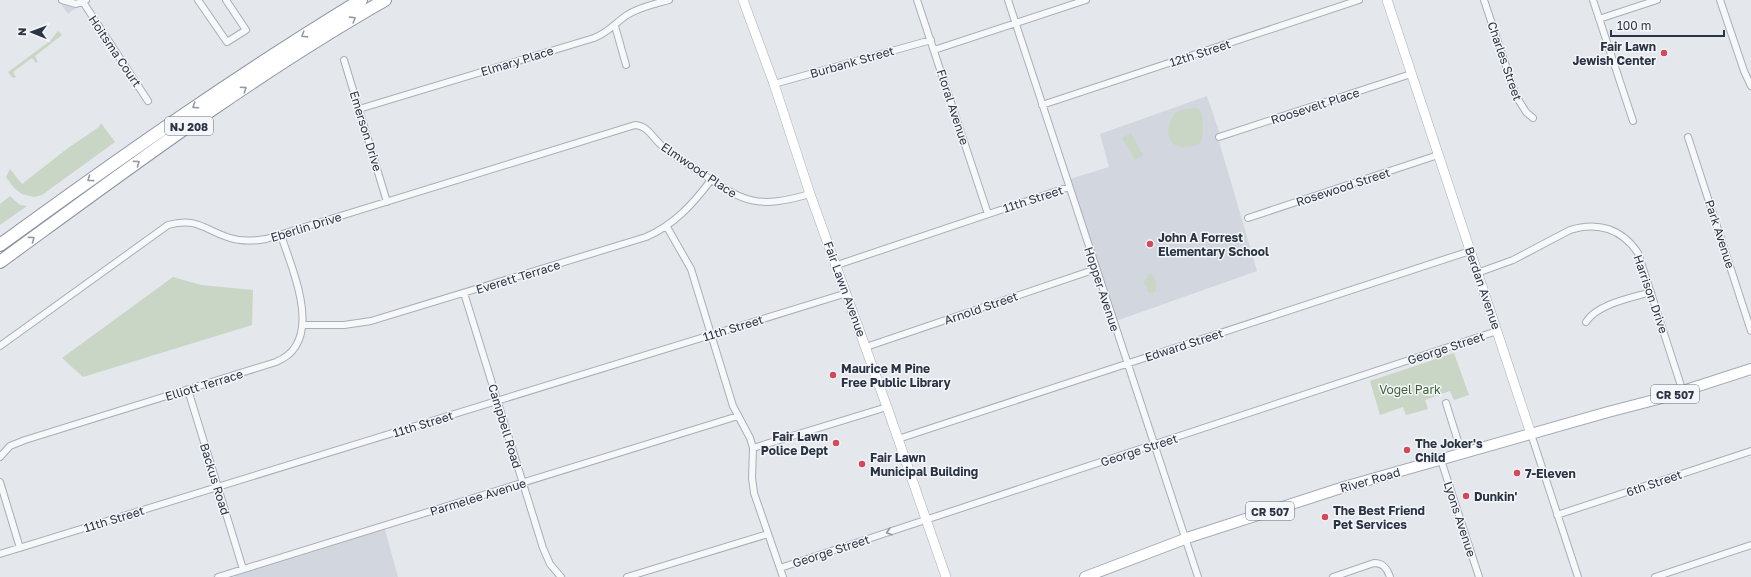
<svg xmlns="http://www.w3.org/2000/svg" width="1751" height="577" viewBox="0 0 1751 577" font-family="'Golos Text',sans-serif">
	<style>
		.built { fill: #d2d6de }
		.green { fill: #c9d6c5 }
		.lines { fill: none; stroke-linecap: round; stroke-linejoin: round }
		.street-casing { stroke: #a9aeb7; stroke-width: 8 }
		.secondary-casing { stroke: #a9aeb7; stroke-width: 10 }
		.primary-casing { stroke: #a3abb8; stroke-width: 12 }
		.highway-casing { stroke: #8b94a3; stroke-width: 14 }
		.street { stroke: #f7f8fa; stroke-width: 6 }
		.secondary { stroke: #fff; stroke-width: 9 }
		.primary { stroke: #fff; stroke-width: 10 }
		.highway { stroke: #fff; stroke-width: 12 }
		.oneway { stroke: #959aa2 }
		.oneway2 { stroke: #9196a0 }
		.poi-dot { fill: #d1495b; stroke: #f4f6f9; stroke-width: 1.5 }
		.labels { text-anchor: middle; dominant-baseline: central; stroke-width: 3; stroke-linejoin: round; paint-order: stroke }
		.shield { fill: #f4f6f9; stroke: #676e7b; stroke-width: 1 }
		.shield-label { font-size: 11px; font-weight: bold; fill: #2b3445 }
		.poi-label { font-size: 12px; font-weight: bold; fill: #2b3445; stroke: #f4f6f9; text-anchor: start }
		.street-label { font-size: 12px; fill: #2b3445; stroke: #f4f6f9 }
		.park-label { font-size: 12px; fill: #3f6138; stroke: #f4f6f9 }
	</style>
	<rect width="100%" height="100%" fill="#e4e7ec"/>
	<!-- built -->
	<path class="built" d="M58,0H86L68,14Z
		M1207,96L1221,137L1218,138L1257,271L1113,322L1067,180L1109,167L1100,134Z
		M384,526L398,577H235L233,572Z"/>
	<!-- green -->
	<path class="green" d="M58,31L62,35L35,56L38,62L36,63L32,58L13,72L16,77L13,78L8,72L50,41Z
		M1196,108L1200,110C1204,120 1204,134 1200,144C1183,150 1164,148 1169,126C1170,121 1173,115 1177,112C1182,109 1190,109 1196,108Z
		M101,123L115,142L42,195L34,197L22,194L14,188L6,177L10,169L22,184L68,148L99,127Z
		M1131,133L1143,155L1135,160L1122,138Z
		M10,196L20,205L27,206L0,225V204Z
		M1150,273L1155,277L1156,291L1152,293L1148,292L1147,287L1143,283Z
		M173,277L201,285L253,290L252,325L83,377L62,358Z
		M1454,353L1469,395L1454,400L1450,391L1425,400L1428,409L1406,415L1403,407L1380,415L1370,381Z"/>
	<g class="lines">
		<defs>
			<path id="street" d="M62,0L76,4L86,0
				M198,0L227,42L246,30L226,0
				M917,0L988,214
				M1008,0L1198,577
				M1484,0L1516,96L1526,112L1533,118
				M1593,0L1633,121
				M1720,0L1744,71L1751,86
				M83,2L148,101
				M1599,19L1657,0
				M615,26L626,65
				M934,50L1086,0
				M344,60L387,202
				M774,84L931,40
				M1042,105L1359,0
				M359,109L594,38C609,32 615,23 627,15C639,7 655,4 669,0
				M1219,137L1411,74
				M1688,137L1751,331
				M1248,218L1438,155
				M667,227L691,269L733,406L750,438L753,448L752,478L754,493L783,577
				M837,265L1069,187
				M1477,273L1513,260L1570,230C1598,221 1622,229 1638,253L1683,392
				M464,293L543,548L550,564L561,577
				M1586,322C1597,304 1631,298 1651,292
				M303,325H344L371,321L646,237C674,225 693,204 711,180
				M0,346L168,225C198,217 204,230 230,238C242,242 254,241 266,239L635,125C648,126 652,137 661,145C673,156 688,164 701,173C745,203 757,209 810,194
				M866,347L1096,269
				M188,390L243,569
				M1446,403L1462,454
				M1531,434L1578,577
				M898,439L1470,251
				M753,448L887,407
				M0,457L10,446L25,440L276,362C326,342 292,270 281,235
				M1441,460L1479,577
				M0,482L20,548
				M1557,515L1751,451
				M0,554L847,293
				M780,568L1497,331
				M218,577L738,416
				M627,577L768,534
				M1333,577L1374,563C1383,563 1387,568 1390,577
				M1655,577L1751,545"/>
			<path id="secondary" d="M743,0L774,84L810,194L887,407L946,577
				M1387,0L1531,434"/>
			<path id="primary" d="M1085,577L1190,537L1344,487L1608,412L1658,399L1751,369"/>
			<path id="highway" d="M0,245C118,159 236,76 361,0
				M0,262C125,171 250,77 385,0"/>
		</defs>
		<!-- street casing -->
		<use href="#street" class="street-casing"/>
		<!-- secondary casing -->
		<use href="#secondary" class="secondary-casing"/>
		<!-- primary casing -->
		<use href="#primary" class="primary-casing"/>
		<!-- highway casing -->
		<use href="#highway" class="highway-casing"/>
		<!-- street -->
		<use href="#street" class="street"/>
		<!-- secondary -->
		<use href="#secondary" class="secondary"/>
		<!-- primary -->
		<use href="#primary" class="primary"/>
		<!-- highway -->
		<use href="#highway" class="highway"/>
	</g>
	<!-- one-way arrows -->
	<defs><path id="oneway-chevron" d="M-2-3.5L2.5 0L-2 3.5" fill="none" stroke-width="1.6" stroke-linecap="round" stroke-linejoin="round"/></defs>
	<g class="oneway">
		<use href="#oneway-chevron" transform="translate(353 19) rotate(-32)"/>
		<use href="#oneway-chevron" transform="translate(304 35) rotate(148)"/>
		<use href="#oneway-chevron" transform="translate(244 89) rotate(-34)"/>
		<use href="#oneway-chevron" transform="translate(195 106) rotate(146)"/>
		<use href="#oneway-chevron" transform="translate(137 163) rotate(-36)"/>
		<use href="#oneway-chevron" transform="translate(90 179) rotate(144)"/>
		<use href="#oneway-chevron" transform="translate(32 239) rotate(-36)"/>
	</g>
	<use class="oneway2" href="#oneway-chevron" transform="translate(889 532) rotate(162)"/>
	<!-- markers -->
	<g class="poi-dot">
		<circle cx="1664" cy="53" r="4"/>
		<circle cx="1150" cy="244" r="4"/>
		<circle cx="833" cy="375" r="4"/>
		<circle cx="836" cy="443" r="4"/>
		<circle cx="1407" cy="450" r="4"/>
		<circle cx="862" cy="464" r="4"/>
		<circle cx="1517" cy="473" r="4"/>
		<circle cx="1466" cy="496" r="4"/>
		<circle cx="1325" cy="517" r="4"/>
	</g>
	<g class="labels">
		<!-- shield labels -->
		<g class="shield">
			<rect x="165" y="117" width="48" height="18" rx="3"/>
			<rect x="1651" y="385" width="48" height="18" rx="3"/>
			<rect x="1246" y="502" width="48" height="18" rx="3"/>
		</g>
		<g class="shield-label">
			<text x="189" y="126">NJ 208</text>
			<text x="1675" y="394">CR 507</text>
			<text x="1270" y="511">CR 507</text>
		</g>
		<!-- poi labels -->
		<g class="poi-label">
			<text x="1656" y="46" text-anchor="end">Fair Lawn<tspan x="1656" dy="14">Jewish Center</tspan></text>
			<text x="1158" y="237">John A Forrest<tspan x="1158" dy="14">Elementary School</tspan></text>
			<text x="841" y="368">Maurice M Pine<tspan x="841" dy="14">Free Public Library</tspan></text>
			<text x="828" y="436" text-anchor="end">Fair Lawn<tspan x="828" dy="14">Police Dept</tspan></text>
			<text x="1415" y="443">The Joker's<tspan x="1415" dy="14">Child</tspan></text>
			<text x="870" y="457">Fair Lawn<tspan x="870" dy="14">Municipal Building</tspan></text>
			<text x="1525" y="473">7-Eleven</text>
			<text x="1474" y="496">Dunkin'</text>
			<text x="1333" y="510">The Best Friend<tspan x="1333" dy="14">Pet Services</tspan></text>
		</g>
		<!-- street labels -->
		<g class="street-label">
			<text transform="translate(115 51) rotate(56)">Hoitsma Court</text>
			<text transform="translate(1200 53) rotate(-18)">12th Street</text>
			<text transform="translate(517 61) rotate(-17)">Elmary Place</text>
			<text transform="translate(1505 61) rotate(71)">Charles Street</text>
			<text transform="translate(852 62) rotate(-16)">Burbank Street</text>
			<text transform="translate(1315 106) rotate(-18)">Roosevelt Place</text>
			<text transform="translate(953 107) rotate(72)">Floral Avenue</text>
			<text transform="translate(366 131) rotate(73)">Emerson Drive</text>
			<text transform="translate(699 170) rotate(34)">Elmwood Place</text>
			<text transform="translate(1343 187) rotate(-18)">Rosewood Street</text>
			<text transform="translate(1033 199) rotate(-18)">11th Street</text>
			<text transform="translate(306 227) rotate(-17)">Eberlin Drive</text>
			<text transform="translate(1720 234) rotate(72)">Park Avenue</text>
			<text transform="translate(518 277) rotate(-17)">Everett Terrace</text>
			<text transform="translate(1483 288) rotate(71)">Berdan Avenue</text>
			<text transform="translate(845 289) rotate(70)">Fair Lawn Avenue</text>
			<text transform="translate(1102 289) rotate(72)">Hopper Avenue</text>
			<text transform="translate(1651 294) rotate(71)">Harrison Drive</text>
			<text transform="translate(981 308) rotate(-19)">Arnold Street</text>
			<text transform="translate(733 328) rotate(-17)">11th Street</text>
			<text transform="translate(1184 345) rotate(-18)">Edward Street</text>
			<text transform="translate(1446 348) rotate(-18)">George Street</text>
			<text transform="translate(204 385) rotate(-17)">Elliott Terrace</text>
			<text transform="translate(423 424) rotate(-17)">11th Street</text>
			<text transform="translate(505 426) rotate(73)">Campbell Road</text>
			<text transform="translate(1139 450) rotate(-18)">George Street</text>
			<text transform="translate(215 479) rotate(73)">Backus Road</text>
			<text transform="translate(1370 480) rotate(-16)">River Road</text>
			<text transform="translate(1654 483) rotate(-19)">6th Street</text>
			<text transform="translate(478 497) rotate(-17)">Parmelee Avenue</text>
			<text transform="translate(114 519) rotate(-17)">11th Street</text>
			<text transform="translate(1460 519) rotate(72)">Lyons Avenue</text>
			<text transform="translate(831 551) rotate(-18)">George Street</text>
		</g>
		<!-- park labels -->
		<g class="park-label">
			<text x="1410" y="389">Vogel Park</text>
		</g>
	</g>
	<!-- north arrow -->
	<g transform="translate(32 32) rotate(271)" stroke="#f4f6f9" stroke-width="3" paint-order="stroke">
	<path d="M0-3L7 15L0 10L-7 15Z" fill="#2b3445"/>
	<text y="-6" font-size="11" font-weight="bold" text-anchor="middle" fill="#2b3445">N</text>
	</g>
	<!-- scale -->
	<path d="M1611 30v6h113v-6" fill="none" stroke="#2b3445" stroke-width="2"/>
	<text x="1617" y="30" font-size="12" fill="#2b3445" stroke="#f4f6f9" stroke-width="3" paint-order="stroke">100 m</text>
</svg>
